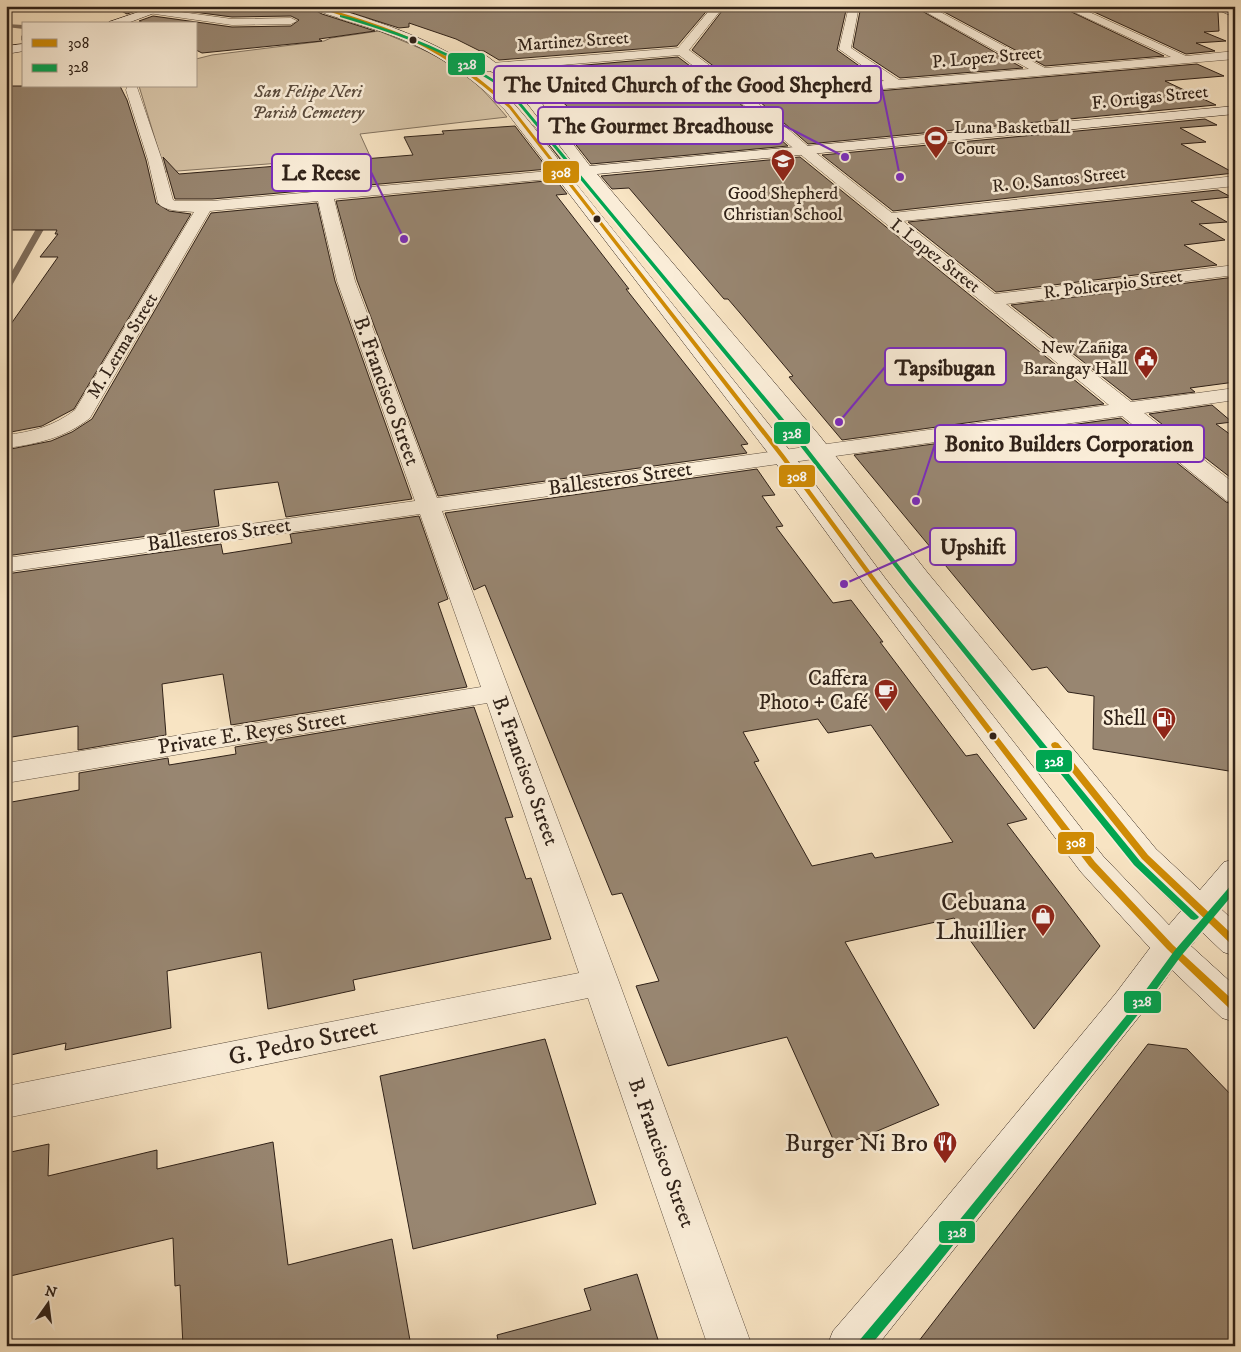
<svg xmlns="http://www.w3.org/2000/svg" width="1241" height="1352" viewBox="0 0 1241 1352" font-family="'IM FELL DW Pica',serif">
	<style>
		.green { fill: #d6c3a6; stroke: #82725f }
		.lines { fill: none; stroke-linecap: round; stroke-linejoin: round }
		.stream { fill: #7f6e5c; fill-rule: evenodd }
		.building { fill: #988671; stroke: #2f2118; fill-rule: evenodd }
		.street-casing { stroke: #615243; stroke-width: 1 }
		.secondary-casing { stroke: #2f2118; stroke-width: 1 }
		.street { fill: #faedd8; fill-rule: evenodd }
		.secondary { fill: #faedd8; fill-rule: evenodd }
		.bus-1-casing { stroke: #faedd8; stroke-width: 3 }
		.bus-2-casing { stroke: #faedd8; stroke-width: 3 }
		.bus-1 { fill: #cf8b05; fill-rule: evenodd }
		.bus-2 { fill: #00a651; fill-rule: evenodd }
		.bus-dot { fill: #2f2118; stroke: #faedd8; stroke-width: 2 }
		.labels { text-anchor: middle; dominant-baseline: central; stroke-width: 5; stroke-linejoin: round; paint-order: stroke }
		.far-street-label { font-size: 18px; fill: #2f2118; stroke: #faedd8 }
		.far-park-label { font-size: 18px; font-style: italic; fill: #594a3c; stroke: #faedd8 }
		.far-poi-label { font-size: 18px; fill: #2f2118; stroke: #faedd8; text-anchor: start }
		.street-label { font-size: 21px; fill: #2f2118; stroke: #faedd8 }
		.poi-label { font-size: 21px; fill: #2f2118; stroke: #faedd8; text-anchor: end }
		.near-poi-label { font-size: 25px; fill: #2f2118; stroke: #faedd8; text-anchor: end }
		.near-street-label { font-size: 25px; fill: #2f2118; stroke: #faedd8 }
		.leader { fill: none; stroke: #7b2cbf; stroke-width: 2 }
		.callout-dot { fill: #7b2cbf; stroke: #faedd8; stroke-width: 2 }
		.callout { fill: #faedd8; stroke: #7b2cbf; stroke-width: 2 }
		.callout-label { font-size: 22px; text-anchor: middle; font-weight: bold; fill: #2f2118 }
		.line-badge { stroke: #faedd8; stroke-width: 2 }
		.badge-label { font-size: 14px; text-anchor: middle; font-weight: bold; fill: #fff }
	</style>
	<rect width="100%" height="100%" fill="#f8e4c3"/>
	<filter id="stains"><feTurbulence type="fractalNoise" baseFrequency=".004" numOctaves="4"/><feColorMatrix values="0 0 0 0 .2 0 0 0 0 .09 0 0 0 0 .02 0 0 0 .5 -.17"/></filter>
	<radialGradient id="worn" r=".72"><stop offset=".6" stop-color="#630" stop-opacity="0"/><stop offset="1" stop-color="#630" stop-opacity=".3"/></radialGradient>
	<!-- green -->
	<path class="green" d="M379,31C407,43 435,53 460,70C478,83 492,100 507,117L360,134L370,156L165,172L139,86H196V59L212,55L324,41L331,38Z"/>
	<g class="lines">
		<!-- stream -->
		<path class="stream" d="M6,24L24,25V29L6,27Z
			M24,34V42L21,40V36Z
			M45,213L52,215L10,289L6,291V282Z"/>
	</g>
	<!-- building -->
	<path class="building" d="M112,6H149L127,14Z
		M175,6H307L322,14L375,31L319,39L322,41L202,53L196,50V24H146L139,21L153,16L232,27L291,26L299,20L291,16L232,17L171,9Z
		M330,6H700L710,7L677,46L499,60L484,51H480L456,39L409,23V27L399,28Z
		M743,6H847L837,50L879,80L747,91L692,50L725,7L742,8Z
		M861,6H913L1023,68L900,78L853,47Z
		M933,6H1059L1164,56L1045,66Z
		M1081,6H1207L1218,12L1219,31L1204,32L1226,41L1196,43L1215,51L1186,54Z
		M678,57L737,101L788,146L591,164L558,122L582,120L528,70Z
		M1197,64L1224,76L1165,81L1216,105L808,144L759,101Z
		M6,86H120L127,100L146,160L156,203L169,211L191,214L74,409L42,426L6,433V331L58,257H40L58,234H55L57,230H6Z
		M1205,119L1217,125L1180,128L1206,142L1181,144L1234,173L893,211L822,155Z
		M540,123L573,166L567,168L533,124Z
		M515,126L548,169L212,199H175L163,157L179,174L413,155L404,137L444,134L442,131Z
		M800,157L1104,404L842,440L789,377L793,376L740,313L728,299H724L629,188L612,189L601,176Z
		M556,180L567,194L556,195L629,289H626L748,444L741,445L747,453L438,496L357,280L336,201Z
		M1218,190L1231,197L1191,201L1227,222L1199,224L1225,240L1184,245L1217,265L996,292L908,222Z
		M317,203L335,281L412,499L286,517L278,482L214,490L219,526L6,556V450L51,441L72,432L92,419L211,213Z
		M1235,277V382L1190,388L1195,392L1132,400L1011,305Z
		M1212,405L1232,422L1216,424L1235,438V481L1149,414Z
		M1121,418L1226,502L1235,505V772L1093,749L1094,696L1068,692L1047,667L1032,670L854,455Z
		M757,469L775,495L762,496L783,526L776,527L833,603L851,600L883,642H880L966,756L977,754L1027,819L1007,824L1100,946L1034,1029L954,918L845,942L939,1105L837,1148L787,1037L668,1066L636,986L659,981L622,893L612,895L485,585L474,590L445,513ZM818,719L828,733L871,725L953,842L875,858L872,853L812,866L754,762L759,761L743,732Z
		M419,516L448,599L438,603L467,687L231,725L223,674L162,684L166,735L78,750V726L6,738V574L221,544L223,554L292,543L290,534Z
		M474,707L513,817L505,818L526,879L531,878L551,939L353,980L355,990L268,1009L261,952L167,971L171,1028L65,1050L66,1043L6,1056V803L79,790V773L168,758L169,765L236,754L235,747Z
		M545,1039L596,1204L413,1249L380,1076Z
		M1148,1044L1187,1049L1235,1099V1346H915Z
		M273,1142L288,1265L392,1239L411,1346H183L180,1285L175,1286L173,1238L6,1277V1153L49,1144L48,1176L157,1150V1169Z
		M637,1274L660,1346H499L497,1335L591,1310L584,1289Z"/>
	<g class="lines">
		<defs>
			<path id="street" d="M713,6H724L689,50L746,93L884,81L839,49L849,6H859L851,48L899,80L1029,69L915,6H929L1045,68L1171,57L1061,6H1076L1186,56L1235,51V59L754,100L810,148L892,213L1235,176V186L903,221L995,294L1235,265V275L1006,304L1131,402L1235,388V400L1144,413L1235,484V503L1227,501L1122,416L442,511L619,982L752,1346H708L588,998L6,1118V1086L579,973L487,703L6,783V763L481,687L420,514L6,572V558L415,501L337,281L318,201L210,211L90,418C65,438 37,444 6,448V435C32,432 54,426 75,410L194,212C184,211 165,212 158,203L148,160L126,90L127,87H137L138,90L162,160L173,200L176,201H212L560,170L565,171L567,174L565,177L560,178L334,199L355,281L437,498L1109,405L800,154L738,100L679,55L467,73L461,69L467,65L678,48Z
				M1209,6H1224L1235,10V17Z
				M152,8L232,19L291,18L297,21L291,24L232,25L148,13L147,11Z"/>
			<path id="secondary" d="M156,6H173L125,24H108L109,22Z
				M309,6C334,6 359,16 383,24C431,41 481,65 515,105C534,126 550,149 567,171L569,169L576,167L530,107L513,88L476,60L474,57L476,54H484L521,82L540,101L590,166L1235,106V114L597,174L819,435L927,572L1156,849L1200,890L1224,862L1235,859V892L1221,909L1235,922V956L1223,952L1202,932L1191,946L1235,986V1022L1222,1018L1172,970L1142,1013L877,1346H827L833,1331L903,1250L1116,993L1150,948L1081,872L867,588L775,462L505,110C471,76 433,50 388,34C373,28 317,13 309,6ZM570,176H582L803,445L909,582L1134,865L1181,911L1169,925L1103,856L885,578L791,452Z
				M24,44V51L6,54V46Z"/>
		</defs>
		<!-- street casing -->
		<use href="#street" class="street-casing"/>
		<!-- secondary casing -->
		<use href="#secondary" class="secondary-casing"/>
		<!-- street -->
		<use href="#street" class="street"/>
		<!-- secondary -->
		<use href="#secondary" class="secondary"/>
		<defs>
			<path id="bus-1" d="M314,6H319C362,19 405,32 444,55C469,69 490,87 511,106L785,456L878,582L1095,862L1173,945L1235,1002V1012L1232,1011L1167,949L1089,866L874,584L781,458L509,108C473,76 438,51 394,33C367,23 340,16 314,6Z
				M1055,742L1058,743L1148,855L1235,937V946L1232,945L1142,859L1052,747L1051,745L1052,743Z"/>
			<path id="bus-2" d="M340,15C352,17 365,22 377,26C425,41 470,62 511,91L805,445L912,582L1140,861L1197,915L1199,917L1197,919L1194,920L1191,919L1134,865L908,584L801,447L509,93C455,55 402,35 340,17Z
				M1235,883V892L1181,956L1140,1012L930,1274L870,1346H856L858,1342L922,1266L1134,1006L1175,950L1232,884Z"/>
		</defs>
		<!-- bus-1 casing -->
		<use href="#bus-1" class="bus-1-casing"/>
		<!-- bus-2 casing -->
		<use href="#bus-2" class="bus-2-casing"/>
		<!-- bus-1 -->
		<use href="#bus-1" class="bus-1"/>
		<!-- bus-2 -->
		<use href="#bus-2" class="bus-2"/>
	</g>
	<!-- icons -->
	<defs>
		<symbol id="stadium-pin" viewBox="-11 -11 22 30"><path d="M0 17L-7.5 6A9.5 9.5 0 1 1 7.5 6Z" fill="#8f2418" stroke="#faedd8"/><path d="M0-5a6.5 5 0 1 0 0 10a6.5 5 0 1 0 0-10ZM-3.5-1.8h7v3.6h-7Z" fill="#fff"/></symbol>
		<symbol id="school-pin" viewBox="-11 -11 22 30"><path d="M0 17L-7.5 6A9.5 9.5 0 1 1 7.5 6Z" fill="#8f2418" stroke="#faedd8"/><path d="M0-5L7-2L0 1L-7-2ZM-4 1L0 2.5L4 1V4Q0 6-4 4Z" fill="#fff"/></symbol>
		<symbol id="civic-pin" viewBox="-11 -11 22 30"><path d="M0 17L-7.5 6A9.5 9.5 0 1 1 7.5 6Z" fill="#8f2418" stroke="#faedd8"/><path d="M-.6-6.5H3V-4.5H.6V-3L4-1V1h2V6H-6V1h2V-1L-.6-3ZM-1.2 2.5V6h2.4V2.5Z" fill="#fff"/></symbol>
		<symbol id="cafe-pin" viewBox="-11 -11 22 30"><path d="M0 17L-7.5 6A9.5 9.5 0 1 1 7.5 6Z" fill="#8f2418" stroke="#faedd8"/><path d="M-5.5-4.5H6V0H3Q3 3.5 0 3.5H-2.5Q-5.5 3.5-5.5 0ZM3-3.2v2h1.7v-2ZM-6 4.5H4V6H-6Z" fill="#fff"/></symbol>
		<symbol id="fuel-pin" viewBox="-11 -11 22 30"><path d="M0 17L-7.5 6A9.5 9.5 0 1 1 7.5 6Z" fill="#8f2418" stroke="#faedd8"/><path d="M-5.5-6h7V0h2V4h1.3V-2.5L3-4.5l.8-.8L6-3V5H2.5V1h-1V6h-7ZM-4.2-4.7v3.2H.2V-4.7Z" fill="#fff"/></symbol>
		<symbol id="shop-pin" viewBox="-11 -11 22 30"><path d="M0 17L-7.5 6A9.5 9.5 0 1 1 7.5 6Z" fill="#8f2418" stroke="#faedd8"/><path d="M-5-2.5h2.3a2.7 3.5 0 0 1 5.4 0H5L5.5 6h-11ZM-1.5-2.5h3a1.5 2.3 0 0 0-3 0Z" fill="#fff"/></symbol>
		<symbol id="restaurant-pin" viewBox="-11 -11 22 30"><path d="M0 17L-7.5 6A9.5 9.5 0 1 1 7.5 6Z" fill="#8f2418" stroke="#faedd8"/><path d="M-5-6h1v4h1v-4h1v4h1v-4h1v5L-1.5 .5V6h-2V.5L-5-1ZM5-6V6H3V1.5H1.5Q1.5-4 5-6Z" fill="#fff"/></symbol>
	</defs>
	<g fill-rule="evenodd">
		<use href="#stadium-pin" x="922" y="124" width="28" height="38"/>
		<use href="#school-pin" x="769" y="147" width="28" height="38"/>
		<use href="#civic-pin" x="1132" y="344" width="28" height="38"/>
		<use href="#cafe-pin" x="872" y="677" width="28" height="38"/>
		<use href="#fuel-pin" x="1150" y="705" width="28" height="38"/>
		<use href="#shop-pin" x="1029" y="902" width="28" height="38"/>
		<use href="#restaurant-pin" x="931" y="1129" width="28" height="38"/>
	</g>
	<!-- markers -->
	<g class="bus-dot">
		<circle cx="413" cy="40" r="4.5"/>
		<circle cx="597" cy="219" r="4.5"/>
		<circle cx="993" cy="736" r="4.5"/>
	</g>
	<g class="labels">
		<!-- far-street labels -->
		<g class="far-street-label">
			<text transform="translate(573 42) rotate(-4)">Martinez Street</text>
			<text transform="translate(987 58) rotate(-5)">P. Lopez Street</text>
			<text transform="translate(1150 98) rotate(-6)">F. Ortigas Street</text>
			<text transform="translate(1059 180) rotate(-6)">R. O. Santos Street</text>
			<text transform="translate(935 256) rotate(38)">I. Lopez Street</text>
			<text transform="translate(1113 285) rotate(-7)">R. Policarpio Street</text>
			<text transform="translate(123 346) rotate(-59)">M. Lerma Street</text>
		</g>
		<!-- far-park labels -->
		<g class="far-park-label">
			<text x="308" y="92">San Felipe Neri<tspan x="308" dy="21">Parish Cemetery</tspan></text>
		</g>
		<!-- far-poi labels -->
		<g class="far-poi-label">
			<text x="954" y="128">Luna Basketball<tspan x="954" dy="21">Court</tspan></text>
			<text x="783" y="194" text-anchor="middle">Good Shepherd<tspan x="783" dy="21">Christian School</tspan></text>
			<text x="1128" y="348" text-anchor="end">New Zañiga<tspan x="1128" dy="21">Barangay Hall</tspan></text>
		</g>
		<!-- street labels -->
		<g class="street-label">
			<text transform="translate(386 391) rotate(70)">B. Francisco Street</text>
			<text transform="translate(620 479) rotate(-8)">Ballesteros Street</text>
			<text transform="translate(219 535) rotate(-8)">Ballesteros Street</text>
			<text transform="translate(252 733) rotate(-9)">Private E. Reyes Street</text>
			<text transform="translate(525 771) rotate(70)">B. Francisco Street</text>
			<text transform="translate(661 1153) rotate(70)">B. Francisco Street</text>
		</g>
		<!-- poi labels -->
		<g class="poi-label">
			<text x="868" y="679">Caffera<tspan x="868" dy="24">Photo + Café</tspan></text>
			<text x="1146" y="719">Shell</text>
		</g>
		<!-- near-poi labels -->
		<g class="near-poi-label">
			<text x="1026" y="902">Cebuana<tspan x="1026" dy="29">Lhuillier</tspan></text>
			<text x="928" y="1143">Burger Ni Bro</text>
		</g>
		<!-- near-street labels -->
		<g class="near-street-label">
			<text transform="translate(303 1042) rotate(-12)">G. Pedro Street</text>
		</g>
	</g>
	<!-- callouts -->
	<path class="leader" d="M900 177L881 84M845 157L783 125M404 239L371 172M839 422L885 367M916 501L935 444M844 584L930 546"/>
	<g class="callout-dot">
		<circle cx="900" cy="177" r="5"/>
		<circle cx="845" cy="157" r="5"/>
		<circle cx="404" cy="239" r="5"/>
		<circle cx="839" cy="422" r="5"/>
		<circle cx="916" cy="501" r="5"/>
		<circle cx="844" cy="584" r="5"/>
	</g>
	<g class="callout">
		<rect x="494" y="66" width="387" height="37" rx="5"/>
		<rect x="538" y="107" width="245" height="37" rx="5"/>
		<rect x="272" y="154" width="99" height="37" rx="5"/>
		<rect x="885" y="348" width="121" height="37" rx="5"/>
		<rect x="935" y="425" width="269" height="37" rx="5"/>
		<rect x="930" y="528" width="86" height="37" rx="5"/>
	</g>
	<g class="callout-label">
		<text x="688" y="92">The United Church of the Good Shepherd</text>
		<text x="661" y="133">The Gourmet Breadhouse</text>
		<text x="321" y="180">Le Reese</text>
		<text x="945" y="375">Tapsibugan</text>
		<text x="1069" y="451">Bonito Builders Corporation</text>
		<text x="973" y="554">Upshift</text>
	</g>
	<g class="line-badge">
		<rect x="447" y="52" width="39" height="24" rx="5" fill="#00a651"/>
		<rect x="542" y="160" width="38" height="24" rx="5" fill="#cf8b05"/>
		<rect x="773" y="421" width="38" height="24" rx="5" fill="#00a651"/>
		<rect x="778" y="464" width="38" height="24" rx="5" fill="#cf8b05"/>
		<rect x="1035" y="749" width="38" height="24" rx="5" fill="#00a651"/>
		<rect x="1057" y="831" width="38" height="24" rx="5" fill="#cf8b05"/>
		<rect x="1123" y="990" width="39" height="24" rx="5" fill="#00a651"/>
		<rect x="938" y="1220" width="38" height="24" rx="5" fill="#00a651"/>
	</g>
	<g class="badge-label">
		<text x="467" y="69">328</text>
		<text x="561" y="177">308</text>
		<text x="792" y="438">328</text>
		<text x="797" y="481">308</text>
		<text x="1054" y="766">328</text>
		<text x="1076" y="847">308</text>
		<text x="1142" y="1006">328</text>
		<text x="957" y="1237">328</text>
	</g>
	<!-- margin -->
	<rect width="1241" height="1352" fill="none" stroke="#f8e4c3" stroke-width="25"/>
	<rect x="8" y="8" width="1226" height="1337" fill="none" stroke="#2f2118" stroke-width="2.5"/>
	<rect x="12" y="12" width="1216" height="1327" fill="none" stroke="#2f2118"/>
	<!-- legend -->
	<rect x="22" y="22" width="175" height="65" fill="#faedd8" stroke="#a99b8b"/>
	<rect x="32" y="39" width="25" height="8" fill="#cf8b05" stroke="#a99b8b"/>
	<text x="68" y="48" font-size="15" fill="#2f2118">308</text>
	<rect x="32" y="64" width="25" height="8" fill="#00a651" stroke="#a99b8b"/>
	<text x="68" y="72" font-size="15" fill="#2f2118">328</text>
	<!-- north arrow -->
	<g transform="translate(48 1304) rotate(14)" stroke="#faedd8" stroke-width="4" paint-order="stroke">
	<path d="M0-4L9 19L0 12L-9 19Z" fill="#2f2118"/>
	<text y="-8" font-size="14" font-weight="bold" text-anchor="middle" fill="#2f2118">N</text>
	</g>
	<rect width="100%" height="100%" filter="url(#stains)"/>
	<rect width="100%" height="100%" fill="url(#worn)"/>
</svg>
